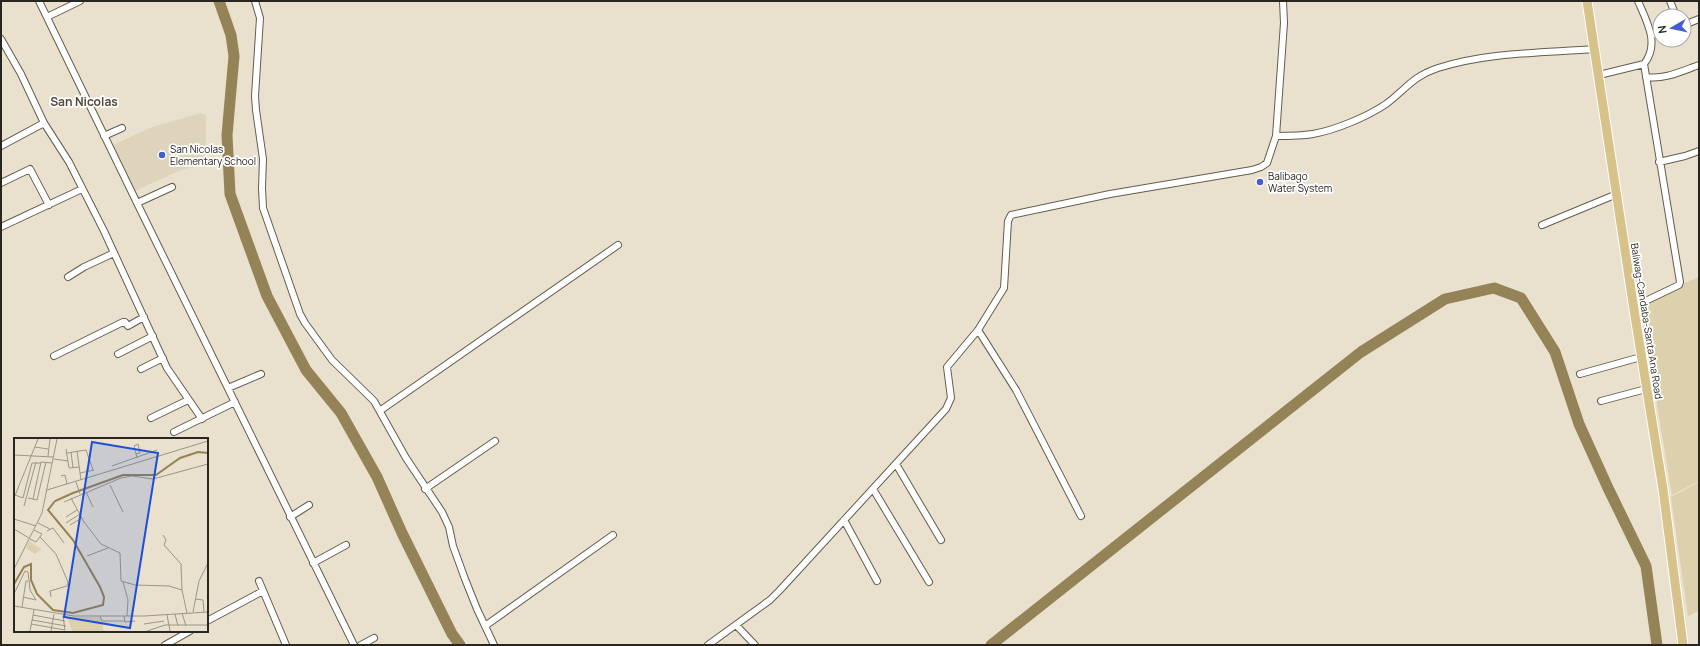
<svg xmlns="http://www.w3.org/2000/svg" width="1700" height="646" viewBox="0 0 1700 646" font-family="Manrope,sans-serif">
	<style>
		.built { fill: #ded4bb }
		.green { fill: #ddd0ac }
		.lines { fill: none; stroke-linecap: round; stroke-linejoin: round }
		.river { stroke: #948356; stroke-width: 11 }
		.minor-casing { stroke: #635d4c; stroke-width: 8 }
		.primary-casing { stroke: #fff; stroke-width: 11 }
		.minor { stroke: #fff; stroke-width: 6 }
		.primary { stroke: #d7c28a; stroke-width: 9 }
		.poi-dot { fill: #425ed1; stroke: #fff; stroke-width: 1.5 }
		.labels { text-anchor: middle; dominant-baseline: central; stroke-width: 3.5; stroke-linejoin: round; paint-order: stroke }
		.poi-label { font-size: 10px; fill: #29261f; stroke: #fff; text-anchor: start }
		.street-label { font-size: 10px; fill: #29261f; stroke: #fff }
		.quarter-label { font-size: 12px; font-weight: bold; fill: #524c3c; stroke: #fff }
		.inset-river { fill: none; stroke: #948356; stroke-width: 2 }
		.inset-road { fill: none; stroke: #9c9688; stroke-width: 1 }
		.view { fill: #1d4ed8; fill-opacity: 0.15; stroke: #1d4ed8; stroke-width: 2 }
		.inset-edge { fill: none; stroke: #29261f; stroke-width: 2 }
	</style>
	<rect width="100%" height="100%" fill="#e9e1ce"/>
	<!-- built -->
	<path class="built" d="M201,113L206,115V164L181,170L135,191L113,145L152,127Z"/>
	<!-- green -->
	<path class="green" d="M1699,277V481L1672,495L1640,302Z
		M1699,482V611L1688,616L1671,497Z"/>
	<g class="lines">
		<!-- river -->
		<path class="river" d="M219,1L231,35L234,56L227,135L230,194L267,296L306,370L341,413L377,477L402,533L452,634L460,645
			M991,645L1361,352L1445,299L1494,288L1521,298L1555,352L1579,424L1608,488L1646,566L1657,645"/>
		<defs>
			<path id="minor" d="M39,1L137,203L354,645
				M255,1L260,18L255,96L256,110L263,159L262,188L263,208L300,314L305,323L332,360L374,401L406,458L442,512L449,527L453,546L465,579L477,609L494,645
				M1670,1L1676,16
				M47,17L80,1
				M1684,25L1699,19
				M1652,35L1660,33
				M1,39L21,74L44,123L69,162L104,231L167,368L202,419
				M1599,75L1644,64C1660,44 1647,22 1638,1
				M1646,77C1664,80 1682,71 1699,65
				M104,136L122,128
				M1276,136C1288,136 1301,136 1313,134C1335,130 1367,117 1386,104C1405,90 1413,76 1438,68C1489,52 1542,53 1595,49
				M1,146L44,123
				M1659,162L1685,156L1699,151
				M1,183L30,169L49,205
				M137,203L172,187
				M1542,225L1617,194
				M1,227L82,189
				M68,277L84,267L114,253
				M1633,307L1679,285L1680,282L1644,64
				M978,330L1016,390L1081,516
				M118,354L153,336
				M54,356L123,322H125L128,326L144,317
				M141,369L163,358
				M1580,374L1641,357
				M228,388L261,374
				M1601,401L1646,389
				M381,410L618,245
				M151,418L188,400
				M174,432L235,402
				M896,464L941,540
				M425,489L495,441
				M873,489L929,582
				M290,517L309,505
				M844,520L877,581
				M313,563L346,545
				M259,581L286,645
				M207,621L263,591
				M736,625L755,645
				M485,626L613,535
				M165,645L190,631
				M361,645L374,638
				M708,645L770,600L780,590L946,409L951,398L947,367L978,330L1004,288L1008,221L1011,215L1110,194L1252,170L1261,167L1267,163L1276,136L1284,23L1283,1"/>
			<path id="primary" d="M1587,1L1635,316L1663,489L1683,645"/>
		</defs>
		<!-- minor casing -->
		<use href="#minor" class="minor-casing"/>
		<!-- primary casing -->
		<use href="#primary" class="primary-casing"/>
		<!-- minor -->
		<use href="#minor" class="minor"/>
		<!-- primary -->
		<use href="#primary" class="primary"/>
	</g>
	<!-- markers -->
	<g class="poi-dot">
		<circle cx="162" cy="155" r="4"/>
		<circle cx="1260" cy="182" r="4"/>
	</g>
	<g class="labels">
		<!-- poi labels -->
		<g class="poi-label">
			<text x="170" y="149">San Nicolas<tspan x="170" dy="12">Elementary School</tspan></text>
			<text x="1268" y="176">Balibago<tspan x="1268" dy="12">Water System</tspan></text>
		</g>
		<!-- street labels -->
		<g class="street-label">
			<text transform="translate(1647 321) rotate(81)">Baliwag-Candaba-Santa Ana Road</text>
		</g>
		<!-- quarter labels -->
		<g class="quarter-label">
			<text x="84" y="101">San Nicolas</text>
		</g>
	</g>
	<!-- overview -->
	<g transform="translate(14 438)">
		<rect width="194" height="194" fill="#e9e1ce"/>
		<path d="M15,103L27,111L21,116L12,110ZM53,179H86L90,193H58Z" fill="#ddd0ac"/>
		<path class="inset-river" d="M0,146L10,129L17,126V142L23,156L39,172L59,175L89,167L90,159L86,149L59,102L34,72L41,63L59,55L109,37H142L166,20L184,14L194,15"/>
		<path class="inset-road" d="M21,9L34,11M52,11L55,30L65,29M63,13L67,42M57,14L59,30M53,15L72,12L79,32M122,16L126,15L124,6M0,17L39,19M34,18L36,1M123,20L120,8L124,6M40,21L54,23M98,28L143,12M66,35L80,32M47,38L51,37L53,46M62,44L66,56M96,47L109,74M33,52L194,3M72,54L79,69M1,57L9,60L18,25H27M0,60L24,1M14,60L23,62L32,24M57,60L70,84L87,106L106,115L107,143L121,147L155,148L168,152M19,61L27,24L38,25M50,64L107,40L118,38L139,41L194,26M10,68L22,24M52,79L63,72M0,81L22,88M24,85L36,91M52,85L66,76M56,87L68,80M0,91L15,100M33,93L39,90L50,105M149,97L152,102L150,107L167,126L168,152L173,175M26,99L42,116L54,144L53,148L36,153L37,159M16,101L22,104L28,96L20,92M73,118L94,110M0,131L28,75L43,1M109,144L114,162L113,178M0,156L11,133L14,134L16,152L22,162M9,159L22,162M181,161L189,162L190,174M0,168L60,178H130L194,174M8,169L12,143H14M179,174L185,143L194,125M168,175L172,188M161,176L164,188M19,177L51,183M153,177L156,193M86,178L88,183H111M110,178L111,184L121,183M18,182L52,188M17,186L51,192L49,178M130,186L150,183M16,193L20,172M37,193L40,176M133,193L151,187H194"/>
		<path class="view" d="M78,4L144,15L116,190L50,179Z"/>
		<rect width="194" height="194" class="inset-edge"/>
	</g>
	<!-- border -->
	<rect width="1700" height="646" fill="none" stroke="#29261f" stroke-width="4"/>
	<!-- north arrow -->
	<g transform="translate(1672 28) rotate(261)"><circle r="19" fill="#ffffff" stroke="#a9a8a5"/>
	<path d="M0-3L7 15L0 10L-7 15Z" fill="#425ed1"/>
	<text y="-6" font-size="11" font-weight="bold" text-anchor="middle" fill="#29261f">N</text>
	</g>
</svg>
